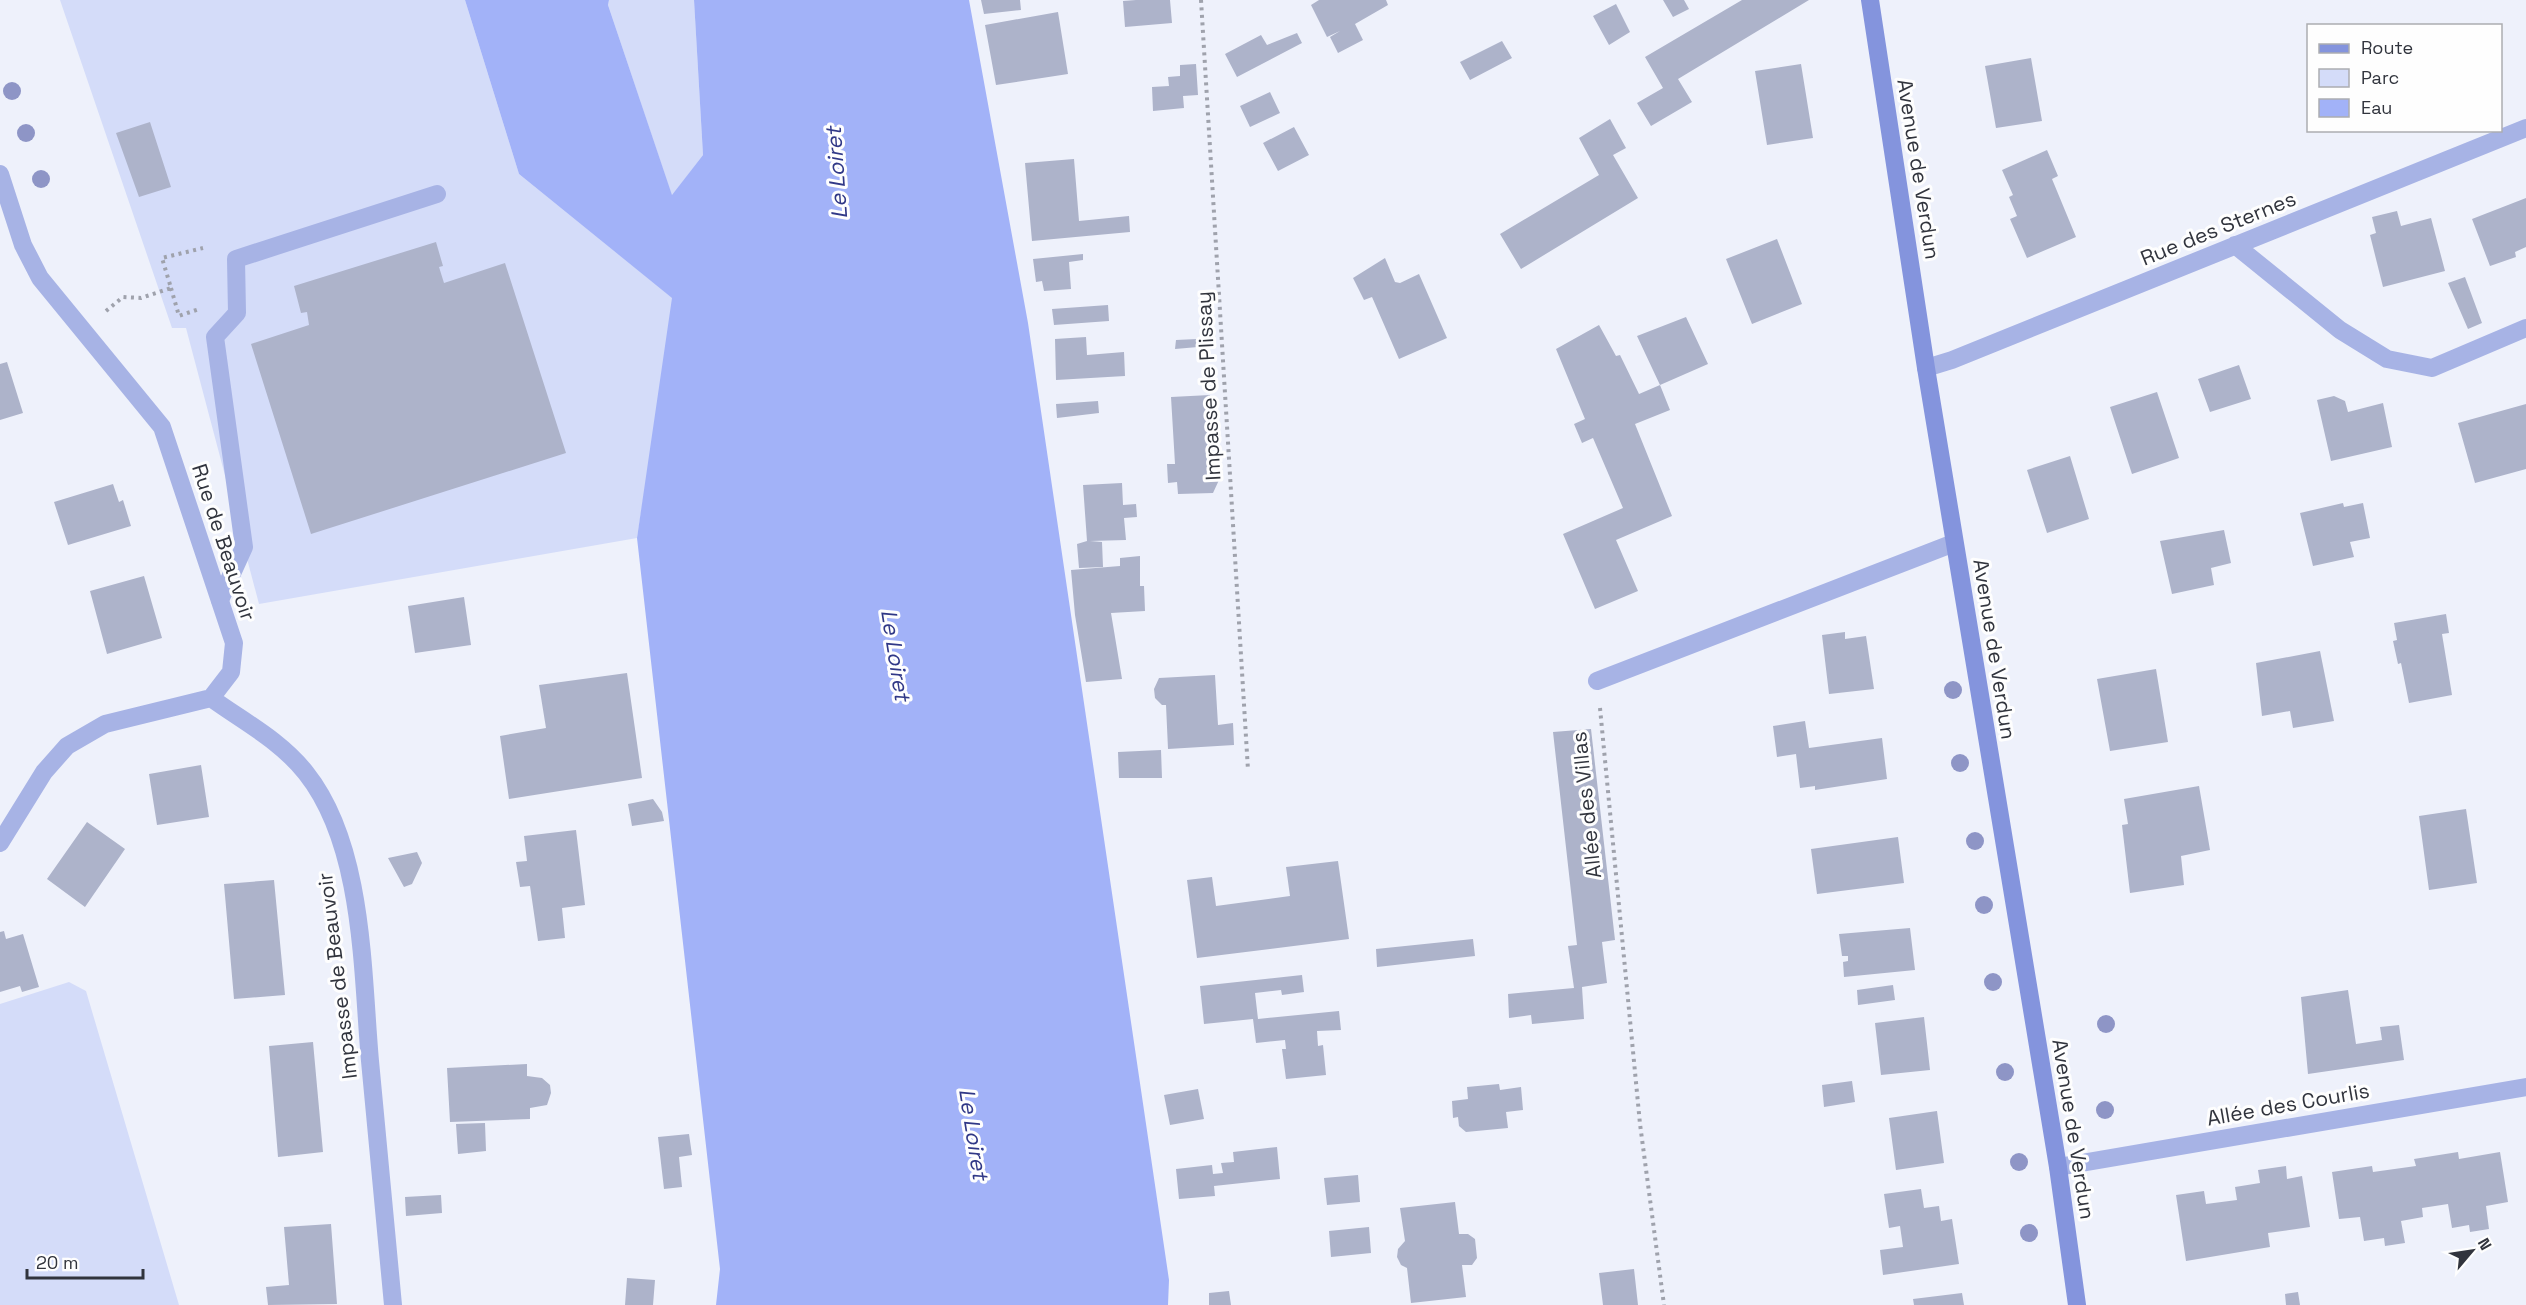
<svg xmlns="http://www.w3.org/2000/svg" width="2526" height="1305" viewBox="0 0 2526 1305" font-family="'Space Grotesk',sans-serif">
	<style>
		.green { fill: #d4dcf9 }
		.water { fill: #a2b2f8 }
		.building { fill: #adb3ca }
		.lines { fill: none; stroke-linecap: round; stroke-linejoin: round }
		.path { stroke: #9fa2ac; stroke-width: 4; stroke-dasharray: 3 4.5; stroke-linecap: butt }
		.lane { stroke: #a7b3e5; stroke-width: 18 }
		.street { stroke: #a7b3e5; stroke-width: 18 }
		.secondary { stroke: #8494dd; stroke-width: 18 }
		.tree { fill: #8e95c6 }
		.labels { text-anchor: middle; dominant-baseline: central; stroke-width: 6; stroke-linejoin: round; paint-order: stroke }
		.street-label { font-size: 21px; fill: #31343d; stroke: #fefefe }
		.water-label { font-size: 22px; font-style: italic; fill: #303887; stroke: #fefefe }
	</style>
	<rect width="100%" height="100%" fill="#eef1fb"/>
	<!-- green -->
	<path class="green" d="M60,0H465L519,174L675,300L637,538L259,604L186,328H172Z
		M609,0H694L703,155L672,196L608,5Z
		M69,982L86,991L179,1305H0V1004Z"/>
	<!-- water -->
	<path class="water" d="M465,0H609L608,5L672,195L703,155L694,0H969L1028,323L1169,1280L1168,1305H716L720,1269L637,538L672,298L519,174Z"/>
	<!-- building -->
	<path class="building" d="M981,0H1020L1021,10L984,14Z
		M1136,0H1170L1172,23L1125,27L1123,1Z
		M1319,0H1386L1388,5L1355,24L1363,40L1338,53L1330,37L1340,31L1327,37L1311,5Z
		M1663,0H1684L1689,9L1673,17Z
		M1742,0H1809L1678,79L1692,102L1651,126L1637,103L1663,88L1645,57Z
		M1616,4L1630,32L1609,45L1593,16Z
		M1058,12L1068,74L996,85L985,25Z
		M1297,33L1302,43L1237,77L1225,54L1261,35L1267,45Z
		M1502,41L1512,58L1470,80L1460,62Z
		M2031,58L2042,121L1996,128L1985,66Z
		M1196,64L1198,95L1183,96L1184,108L1153,111L1152,87L1169,86L1168,77L1180,76V65Z
		M1801,64L1813,138L1767,145L1755,71Z
		M1270,92L1280,113L1250,127L1240,106Z
		M1610,119L1626,148L1613,155L1638,198L1521,269L1500,234L1599,175L1579,138Z
		M150,122L171,187L139,197L116,133Z
		M1294,127L1309,155L1278,171L1263,143Z
		M2047,150L2058,176L2052,179L2076,237L2027,258L2010,219L2017,216L2009,197L2013,195L2002,170Z
		M1074,159L1079,221L1129,216L1130,232L1032,241L1025,163Z
		M2526,198V247L2515,252L2516,257L2490,266L2472,219Z
		M2397,211L2401,226L2431,218L2445,271L2383,287L2370,235L2376,233L2372,217Z
		M1777,239L1802,304L1752,324L1726,259Z
		M436,242L443,266L439,267L444,283L505,263L566,453L311,534L251,344L309,325L307,312L301,313L294,286Z
		M1083,254V260L1069,262L1071,289L1044,291L1042,281L1036,282L1033,259Z
		M1385,258L1395,282L1400,283L1419,274L1447,338L1399,359L1372,297L1364,300L1353,278Z
		M2465,277L2482,323L2468,329L2448,283Z
		M1108,305L1109,321L1054,325L1052,309Z
		M1686,317L1708,364L1660,385L1670,410L1635,424L1672,516L1616,540L1638,591L1595,609L1563,534L1623,508L1593,438L1582,443L1574,424L1585,419L1556,349L1599,325L1616,356L1620,355L1639,394L1660,385L1637,336Z
		M1086,337L1087,355L1124,352L1125,376L1056,380L1055,339Z
		M1197,339L1198,347L1175,349L1176,340Z
		M7,362L23,413L0,420V364Z
		M2239,365L2251,399L2210,412L2198,379Z
		M2157,392L2179,458L2132,474L2110,407Z
		M1210,395L1214,480H1219L1213,493L1178,494L1177,482L1168,483L1167,464H1175L1171,397Z
		M2334,396L2345,401L2348,412L2383,403L2392,447L2331,461L2317,400Z
		M1098,401L1099,413L1057,418L1056,404Z
		M2526,404V469L2475,483L2458,423Z
		M2070,456L2089,519L2047,533L2027,470Z
		M1122,483L1123,505L1136,504L1137,517L1124,518L1126,540L1090,541L1102,542L1103,567L1079,568L1077,544L1087,541L1083,485Z
		M113,484L119,502L123,500L131,526L68,545L54,502Z
		M2343,503L2344,507L2363,503L2370,538L2350,542L2354,557L2313,566L2300,513Z
		M2224,530L2231,563L2211,568L2214,585L2172,594L2160,541Z
		M1140,556V586H1144L1145,611L1111,613L1122,679L1086,682L1075,615L1071,570L1120,566V558Z
		M144,576L162,638L107,654L90,591Z
		M464,597L471,645L415,653L408,606Z
		M2446,614L2449,633L2442,634L2452,695L2409,703L2401,663L2398,664L2393,641L2397,640L2394,623Z
		M1845,632V639L1866,636L1874,689L1829,694L1822,635Z
		M2320,651L2334,721L2293,728L2290,711L2262,716L2256,663Z
		M2156,669L2168,742L2110,751L2097,679Z
		M627,673L642,778L509,799L500,736L546,728L539,685Z
		M1215,675L1218,725L1233,723L1234,745L1168,749L1166,705H1162L1155,698L1154,689L1159,678Z
		M1805,721L1809,748L1882,738L1887,779L1815,790V786L1800,788L1796,754L1777,757L1773,726Z
		M1591,729L1615,940L1602,942L1607,983L1582,987L1584,1019L1532,1024L1531,1015L1509,1018L1508,994L1574,988L1568,946L1577,945L1553,732Z
		M1161,750L1162,778H1119L1118,752Z
		M201,765L209,817L157,825L149,774Z
		M2199,786L2210,850L2181,856L2184,885L2130,893L2122,825L2128,824L2124,799Z
		M653,799L662,812L664,821L632,826L628,804Z
		M2466,809L2477,883L2429,890L2419,816Z
		M87,822L125,849L85,907L47,879Z
		M576,830L585,905L562,908L565,938L538,941L530,886L520,887L516,862L527,861L524,836Z
		M1898,837L1904,883L1817,894L1811,849Z
		M417,852L422,863L412,884L404,887L388,858Z
		M1338,861L1349,939L1197,958L1187,880L1212,877L1216,906L1290,896L1286,867Z
		M274,880L285,995L234,999L224,884Z
		M1910,928L1915,970L1844,977L1843,962L1848,961V956H1842L1839,934Z
		M4,931L6,939L23,934L39,987L22,992L20,986L0,992V932Z
		M1473,939L1475,956L1377,967L1376,949Z
		M1302,975L1304,992L1282,995L1281,990L1255,993L1258,1019L1339,1011L1341,1030L1317,1031L1318,1046L1323,1045L1326,1075L1286,1079L1282,1049H1286L1285,1040L1256,1043L1253,1019L1204,1024L1200,986Z
		M1893,985L1895,1000L1858,1005L1857,990Z
		M2348,990L2356,1044L2382,1040L2380,1027L2399,1025L2404,1060L2308,1074L2301,997Z
		M1924,1017L1930,1070L1881,1075L1875,1023Z
		M313,1042L323,1152L278,1157L269,1046Z
		M527,1064V1076L542,1078L550,1085L551,1093L547,1105L530,1108V1119L450,1122L447,1068Z
		M1852,1081L1855,1102L1824,1107L1822,1085Z
		M1499,1084L1500,1090L1521,1087L1523,1110L1506,1112L1508,1128L1466,1132L1459,1126L1458,1117L1453,1118L1452,1101L1468,1099L1467,1087Z
		M1198,1089L1204,1119L1170,1125L1164,1095Z
		M1937,1111L1944,1163L1896,1170L1889,1118Z
		M485,1123L486,1151L458,1154L456,1124Z
		M689,1134L692,1155L679,1157L682,1187L664,1189L658,1137Z
		M1277,1147L1280,1179L1214,1186L1215,1196L1179,1199L1176,1169L1212,1165L1213,1174L1223,1173L1221,1163L1234,1162L1233,1152Z
		M2458,1152L2459,1159L2500,1152L2508,1202L2486,1206L2489,1229L2470,1232L2469,1225L2452,1228L2448,1204L2422,1208L2423,1217L2401,1221L2405,1243L2385,1246L2384,1238L2364,1241L2360,1217L2339,1219L2332,1172L2372,1166L2373,1172L2416,1166L2414,1159Z
		M2286,1166L2287,1179L2302,1176L2310,1227L2268,1233L2270,1247L2186,1261L2176,1195L2204,1191L2206,1204L2237,1200L2235,1187L2260,1183L2258,1170Z
		M1358,1175L1360,1202L1327,1205L1324,1178Z
		M1921,1189L1924,1208L1939,1206L1941,1221L1952,1219L1959,1264L1883,1275L1880,1250L1903,1247L1900,1226L1889,1228L1884,1194Z
		M441,1195L442,1213L406,1216L405,1197Z
		M1455,1202L1459,1234H1468L1475,1239L1477,1258L1472,1265H1462L1466,1297L1411,1303L1407,1268L1401,1265L1397,1257L1398,1249L1405,1241L1400,1208Z
		M331,1224L337,1304L268,1305L266,1287L289,1285L284,1227Z
		M1369,1227L1371,1253L1331,1257L1329,1231Z
		M1634,1269L1638,1305H1603L1599,1273Z
		M627,1278L655,1280L653,1305H625Z
		M1229,1291L1231,1305H1209V1293Z
		M2298,1292L2300,1305H2286L2285,1294Z
		M1962,1293L1964,1305H1914L1913,1299Z"/>
	<g class="lines">
		<!-- path -->
		<path class="path" d="M1201,0L1248,770
			M171,288L179,316L199,309
			M106,311L123,297L141,298L171,288L162,258L203,248
			M1600,708L1640,1124L1664,1305"/>
		<!-- lane -->
		<path class="lane" d="M220,600L244,547L215,337L237,313L236,259L437,194"/>
		<!-- street -->
		<path class="street" d="M0,174L23,245L40,278L162,427L234,643L231,672L211,698L105,724L67,746L44,772L0,843
			M2235,245L2340,330L2387,359L2432,368L2526,328
			M1926,368L1952,360L2526,128
			M1597,681L1954,543
			M211,698C244,722 280,740 306,773C364,846 362,971 370,1061C378,1142 385,1224 393,1305
			M2058,1167L2526,1087"/>
		<!-- secondary -->
		<path class="secondary" d="M1870,0L1926,368L2058,1167L2077,1305"/>
	</g>
	<!-- trees -->
	<g class="tree">
		<circle cx="12" cy="91" r="9"/>
		<circle cx="26" cy="133" r="9"/>
		<circle cx="41" cy="179" r="9"/>
		<circle cx="1953" cy="690" r="9"/>
		<circle cx="1960" cy="763" r="9"/>
		<circle cx="1975" cy="841" r="9"/>
		<circle cx="1984" cy="905" r="9"/>
		<circle cx="1993" cy="982" r="9"/>
		<circle cx="2106" cy="1024" r="9"/>
		<circle cx="2005" cy="1072" r="9"/>
		<circle cx="2105" cy="1110" r="9"/>
		<circle cx="2019" cy="1162" r="9"/>
		<circle cx="2029" cy="1233" r="9"/>
	</g>
	<g class="labels">
		<!-- street labels -->
		<g class="street-label">
			<text transform="translate(1919 169) rotate(81)">Avenue de Verdun</text>
			<text transform="translate(2218 228) rotate(-22)">Rue des Sternes</text>
			<text transform="translate(1208 386) rotate(-93)">Impasse de Plissay</text>
			<text transform="translate(224 542) rotate(72)">Rue de Beauvoir</text>
			<text transform="translate(1995 649) rotate(81)">Avenue de Verdun</text>
			<text transform="translate(1586 805) rotate(-96)">Allée des Villas</text>
			<text transform="translate(337 976) rotate(-97)">Impasse de Beauvoir</text>
			<text transform="translate(2288 1104) rotate(-10)">Allée des Courlis</text>
			<text transform="translate(2074 1129) rotate(81)">Avenue de Verdun</text>
		</g>
		<!-- water labels -->
		<g class="water-label">
			<text transform="translate(836 173) rotate(-94)">Le Loiret</text>
			<text transform="translate(896 655) rotate(81)">Le Loiret</text>
			<text transform="translate(974 1134) rotate(81)">Le Loiret</text>
		</g>
	</g>
	<!-- legend -->
	<rect x="2307" y="24" width="195" height="108" fill="#fefefe" stroke="#acadb1" stroke-width="1.5"/>
	<rect x="2319" y="44" width="30" height="9" fill="#8494dd" stroke="#acadb1" stroke-width="1.5"/>
	<text x="2361" y="54" font-size="18" fill="#31343d">Route</text>
	<rect x="2319" y="69" width="30" height="18" fill="#d4dcf9" stroke="#acadb1" stroke-width="1.5"/>
	<text x="2361" y="84" font-size="18" fill="#31343d">Parc</text>
	<rect x="2319" y="99" width="30" height="18" fill="#a2b2f8" stroke="#acadb1" stroke-width="1.5"/>
	<text x="2361" y="114" font-size="18" fill="#31343d">Eau</text>
	<!-- north arrow -->
	<g transform="translate(2472 1251) rotate(61)" stroke="#fefefe" stroke-width="4.5" paint-order="stroke">
	<path d="M0-4.5L10 22L0 15L-10 22Z" fill="#31343d"/>
	<text y="-9" font-size="16" font-weight="bold" text-anchor="middle" fill="#31343d">N</text>
	</g>
	<!-- scale -->
	<path d="M27 1269v9h116v-9" fill="none" stroke="#31343d" stroke-width="3"/>
	<text x="36" y="1269" font-size="18" fill="#31343d" stroke="#fefefe" stroke-width="4.5" paint-order="stroke">20 m</text>
</svg>
